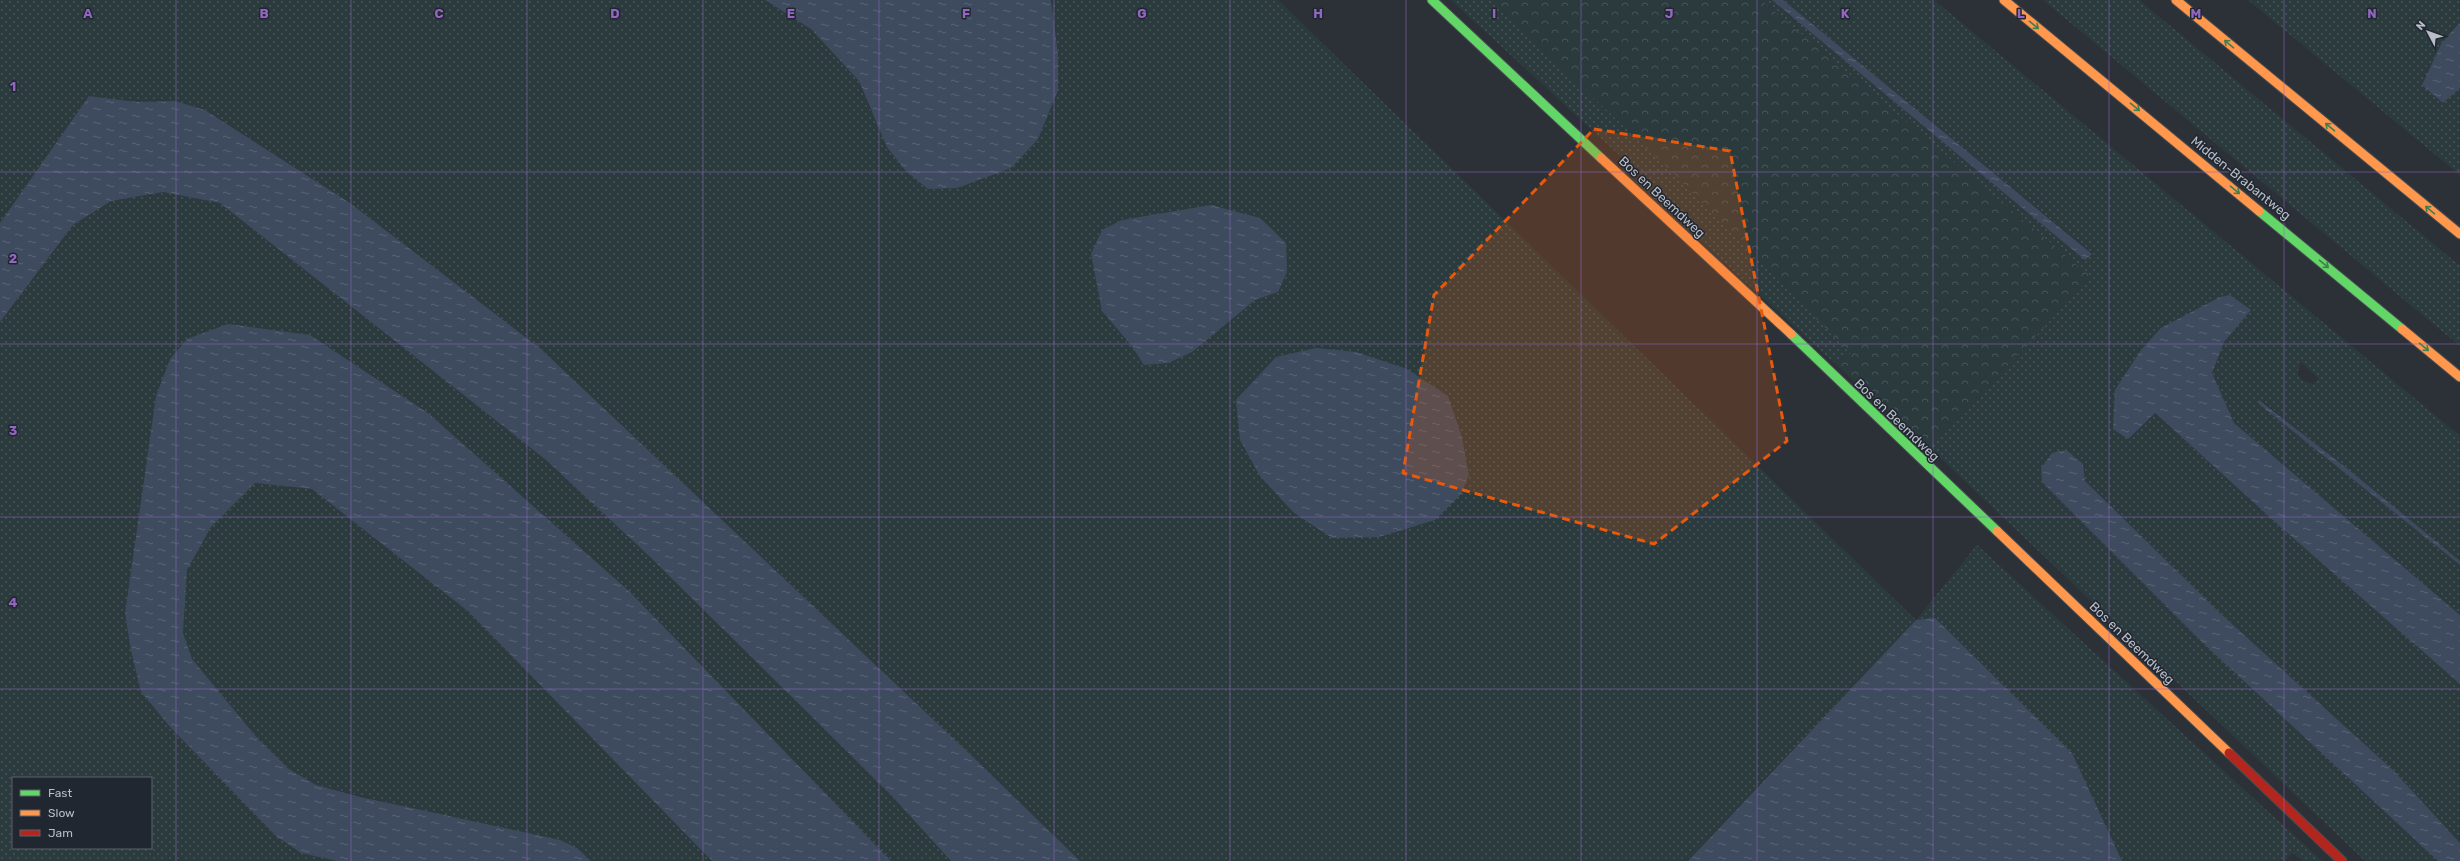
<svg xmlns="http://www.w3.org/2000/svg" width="2460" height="861" viewBox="0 0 2460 861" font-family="Rubik,sans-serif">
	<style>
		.grass { fill: url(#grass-dots); fill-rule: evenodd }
		.forest { fill: url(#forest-crowns) }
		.water { fill: url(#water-ripples) }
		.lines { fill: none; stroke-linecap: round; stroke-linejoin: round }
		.fast-casing { stroke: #4a4d52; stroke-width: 11 }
		.slow-casing { stroke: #4a4d52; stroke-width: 11 }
		.jam-casing { stroke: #4a4d52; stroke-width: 11 }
		.fast { stroke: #63d668; stroke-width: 9 }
		.slow { stroke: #ff974d; stroke-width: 9 }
		.jam { stroke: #b3261e; stroke-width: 9 }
		.oneway { stroke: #427e4c }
		.marked { fill: #e8590c; fill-opacity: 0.2; stroke: #e8590c; stroke-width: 3; stroke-dasharray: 8 5; stroke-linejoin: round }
		.grid { fill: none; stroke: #9366c2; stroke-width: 1; stroke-opacity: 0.55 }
		.labels { text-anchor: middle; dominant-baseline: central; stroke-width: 3; stroke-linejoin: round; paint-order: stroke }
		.street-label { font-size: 13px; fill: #b8bdc7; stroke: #202731 }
		.grid-label { font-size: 13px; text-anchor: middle; font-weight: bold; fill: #9366c2; stroke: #202731; stroke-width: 3; stroke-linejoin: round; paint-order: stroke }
	</style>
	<defs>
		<pattern id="grass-dots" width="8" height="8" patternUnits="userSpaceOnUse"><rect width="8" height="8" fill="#2b3b3d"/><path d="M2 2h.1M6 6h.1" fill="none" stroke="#485558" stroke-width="1.8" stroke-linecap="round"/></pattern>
		<pattern id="forest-crowns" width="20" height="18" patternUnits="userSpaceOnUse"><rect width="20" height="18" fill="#2b3b3d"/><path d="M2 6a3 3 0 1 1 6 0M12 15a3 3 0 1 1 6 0" fill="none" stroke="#485558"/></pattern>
		<pattern id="water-ripples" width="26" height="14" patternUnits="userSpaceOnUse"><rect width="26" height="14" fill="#3e4b5f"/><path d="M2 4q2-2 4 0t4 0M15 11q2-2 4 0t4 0" fill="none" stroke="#586374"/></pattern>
	</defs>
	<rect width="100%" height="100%" fill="#2c3138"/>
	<!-- grass -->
	<path class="grass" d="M0,0H765L811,29L859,81L871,112L1058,89V54L1051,0H1278L1916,620L1977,545L2322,861H2303L2293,853L2285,861H2122L2072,753L1935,618L1916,620L1687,861H1080L972,756L541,349L350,203L206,110L175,101L137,102L89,96L0,223ZM1158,215L1278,292L1255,300L1227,322L1145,365L1131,345L1122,220ZM1448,396L1462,437L1469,475Z
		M1451,0H1490L1671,171L1851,354L1833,362L1636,182L1642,176Z
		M1761,0H1772L2085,260L2092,253L1783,0H1934L2460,436V561L2264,402L2259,404L2460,565V615L2234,423L2212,373L2224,342L2251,310L2154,413L2285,531L2460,684V843L2393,770L2221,614L2085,481L2083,464L2042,482L2205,645L2438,861H2365L1930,448L2091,277ZM2301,362L2319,379L2313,384L2302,380L2297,374Z
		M2043,0H2139L2460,266V346Z
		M2248,0H2460V22L2441,44L2422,84L2443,103L2460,88V175Z
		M163,192L220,203L546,460L648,555L890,794L951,861H891L629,591L428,413L310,335L156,396L125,613L131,651L141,692L171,728L276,836L301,853L337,861H0V322L73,225L111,201ZM13,778H151V848H13Z
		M255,483L312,489L469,612L712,861H591L577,848L316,785L289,769L258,739L192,659L183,633L187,570L211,527Z"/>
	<!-- forest -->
	<path class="forest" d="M1490,0H1761L2091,277L1930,448L1833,362L1851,354L1671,171Z"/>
	<!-- water -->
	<path class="water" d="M765,0H1051L1058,54V90L1038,139L1011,168L957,188L928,189L906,171L887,147L859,81L811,29Z
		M1772,0H1783L2092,254L2085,260Z
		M2460,22V88L2443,103L2422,85L2441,44Z
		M89,96L137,102L175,101L205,110L350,203L541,349L972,756L1080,861H951L890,794L648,555L546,460L220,203L163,192L111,201L73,225L0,322V223Z
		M1211,205L1260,218L1286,243L1287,272L1278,292L1255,300L1192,352L1168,363L1144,365L1131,345L1102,311L1091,254L1102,230L1122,220Z
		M2230,295L2251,310L2224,342L2212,373L2234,423L2460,615V684L2285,531L2155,413L2128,439L2113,429L2115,390L2141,350L2161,328L2220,297Z
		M228,324L310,335L428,413L629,591L891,861H712L469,612L312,489L255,483L211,527L187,570L183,633L192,659L258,739L289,769L316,785L361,797L560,840L577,848L591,861H337L301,853L276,836L171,728L141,692L131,651L125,613L156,396L170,359L187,339Z
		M1316,348L1356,352L1407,369L1448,396L1462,437L1469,475L1461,494L1435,520L1379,537L1332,538L1293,512L1260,476L1240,440L1236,400L1276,357Z
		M2259,400L2349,470L2460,561V565L2259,404Z
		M2066,450L2083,464L2085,481L2221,614L2393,770L2460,843V861H2438L2205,645L2042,482L2041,468L2052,453Z
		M1935,618L2072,753L2122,861H1688L1916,620Z"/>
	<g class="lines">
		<defs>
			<path id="fast" d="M1432,0L1601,158
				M2259,211L2402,329
				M1791,334L1997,531"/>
			<path id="slow" d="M2004,0L2259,211
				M2176,0L2460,234
				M1601,158L1791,334
				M2402,329L2460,377
				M1997,531L2229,753"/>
			<path id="jam" d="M2229,753L2342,861"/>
		</defs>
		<!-- fast casing -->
		<use href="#fast" class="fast-casing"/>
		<!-- slow casing -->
		<use href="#slow" class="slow-casing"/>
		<!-- jam casing -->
		<use href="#jam" class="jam-casing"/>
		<!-- fast -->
		<use href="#fast" class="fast"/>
		<!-- slow -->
		<use href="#slow" class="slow"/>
		<!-- jam -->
		<use href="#jam" class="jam"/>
	</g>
	<!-- one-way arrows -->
	<defs><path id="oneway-shaft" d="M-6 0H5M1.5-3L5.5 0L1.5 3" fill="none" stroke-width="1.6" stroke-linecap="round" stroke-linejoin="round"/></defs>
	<g class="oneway">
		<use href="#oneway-shaft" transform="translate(2034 25) rotate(39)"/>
		<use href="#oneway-shaft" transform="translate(2229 44) rotate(-140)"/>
		<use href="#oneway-shaft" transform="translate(2135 107) rotate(39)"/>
		<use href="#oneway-shaft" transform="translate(2330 127) rotate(-140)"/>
		<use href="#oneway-shaft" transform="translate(2235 190) rotate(39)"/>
		<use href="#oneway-shaft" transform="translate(2430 210) rotate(-140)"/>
		<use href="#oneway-shaft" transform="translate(2324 264) rotate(40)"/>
		<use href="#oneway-shaft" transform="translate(2424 347) rotate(40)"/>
	</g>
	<!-- marked area -->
	<path class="marked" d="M1594,129L1730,151L1787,441L1654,544L1403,473L1434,295Z"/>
	<!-- grid -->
	<path class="grid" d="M176,0V861M351,0V861M527,0V861M703,0V861M879,0V861M1054,0V861M1230,0V861M1406,0V861M1581,0V861M1757,0V861M1933,0V861M2109,0V861M2284,0V861M0,172H2460M0,344H2460M0,517H2460M0,689H2460"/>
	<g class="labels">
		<!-- street labels -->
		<g class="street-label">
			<text transform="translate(2241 178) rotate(39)">Midden-Brabantweg</text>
			<text transform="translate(1662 197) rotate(43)">Bos en Beemdweg</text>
			<text transform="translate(1897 420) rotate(44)">Bos en Beemdweg</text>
			<text transform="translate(2132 643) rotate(44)">Bos en Beemdweg</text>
		</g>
	</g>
	<g class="grid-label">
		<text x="88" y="18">A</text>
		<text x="264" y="18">B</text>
		<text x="439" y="18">C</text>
		<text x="615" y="18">D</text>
		<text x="791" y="18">E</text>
		<text x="966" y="18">F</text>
		<text x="1142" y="18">G</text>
		<text x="1318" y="18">H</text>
		<text x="1494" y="18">I</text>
		<text x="1669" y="18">J</text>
		<text x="1845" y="18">K</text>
		<text x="2021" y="18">L</text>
		<text x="2196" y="18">M</text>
		<text x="2372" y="18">N</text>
		<text x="13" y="91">1</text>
		<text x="13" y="263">2</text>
		<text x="13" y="435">3</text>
		<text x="13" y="607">4</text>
	</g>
	<!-- legend -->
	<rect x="12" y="777" width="140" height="72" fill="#202731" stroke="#5d636d"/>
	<rect x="20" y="790" width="20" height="6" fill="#63d668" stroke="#5d636d"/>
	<text x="48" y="797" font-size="12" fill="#b8bdc7">Fast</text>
	<rect x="20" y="810" width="20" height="6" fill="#ff974d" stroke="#5d636d"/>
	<text x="48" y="817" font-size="12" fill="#b8bdc7">Slow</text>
	<rect x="20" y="830" width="20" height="6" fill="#b3261e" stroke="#5d636d"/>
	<text x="48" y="837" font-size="12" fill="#b8bdc7">Jam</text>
	<!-- north arrow -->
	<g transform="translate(2428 32) rotate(311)" stroke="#202731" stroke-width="3" paint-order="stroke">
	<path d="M0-3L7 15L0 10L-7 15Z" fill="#b8bdc7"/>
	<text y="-6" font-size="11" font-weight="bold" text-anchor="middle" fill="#b8bdc7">N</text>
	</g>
</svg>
